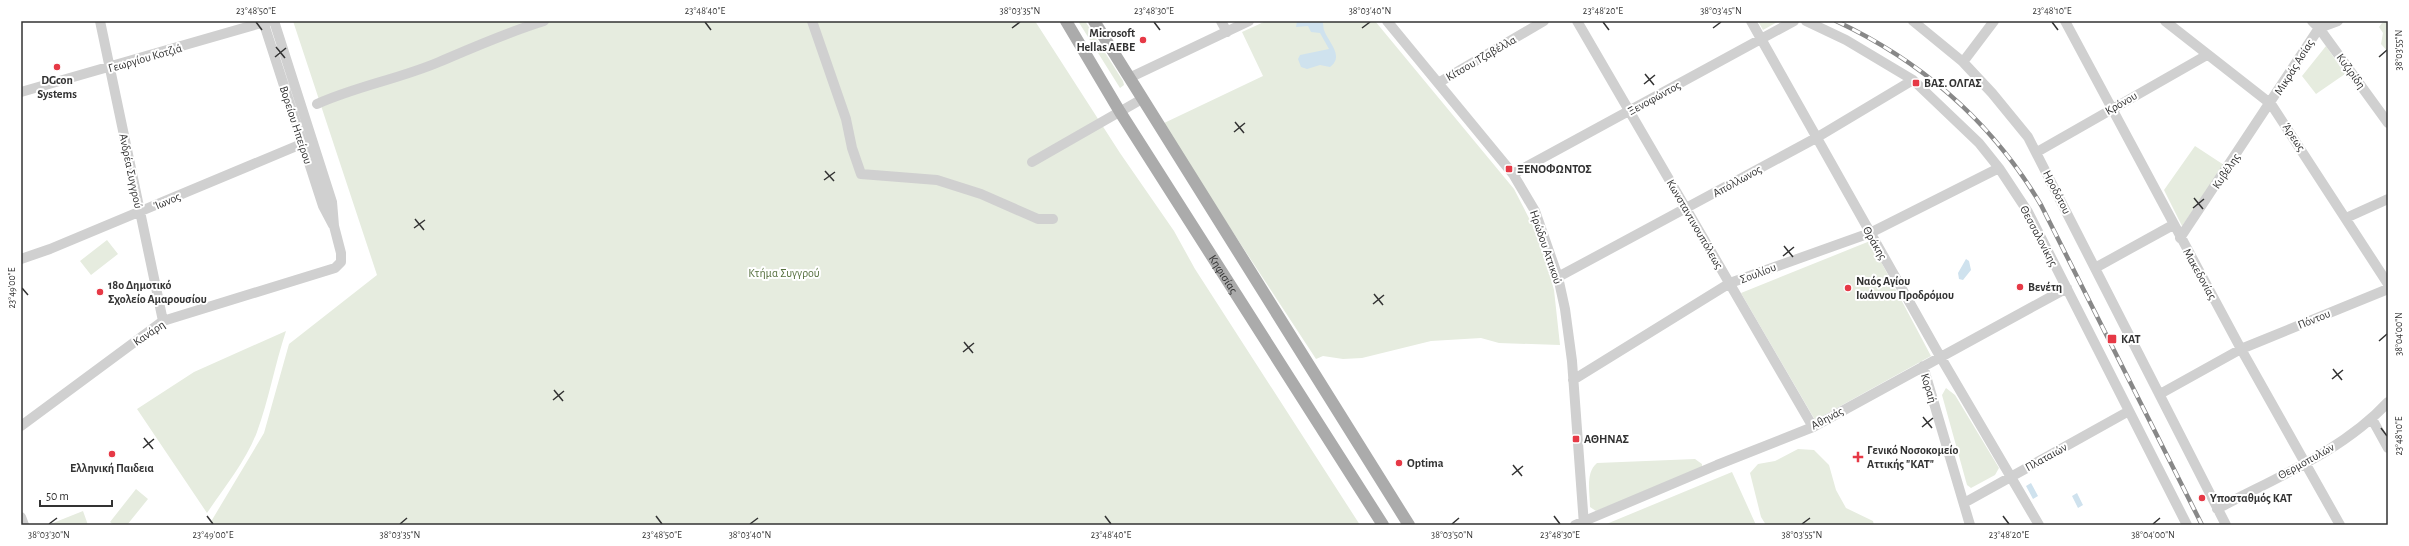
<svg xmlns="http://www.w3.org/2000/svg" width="2409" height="546" viewBox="0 0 2409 546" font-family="'Alegreya Sans',sans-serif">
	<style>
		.green { fill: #e6ecdf }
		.water { fill: #cfe2ee }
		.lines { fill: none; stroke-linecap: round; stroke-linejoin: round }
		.minor { stroke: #d0d0d0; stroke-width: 10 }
		.major { stroke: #ababab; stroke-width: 12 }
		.rail-casing { stroke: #888; stroke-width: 4.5 }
		.rail { stroke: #fff; stroke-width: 3; stroke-dasharray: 9; stroke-linecap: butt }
		.ticks { fill: none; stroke: #333; stroke-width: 1.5 }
		.poi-dot { fill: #e63946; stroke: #fff; stroke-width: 1.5 }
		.labels { text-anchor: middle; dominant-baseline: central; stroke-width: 4; stroke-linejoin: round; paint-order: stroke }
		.poi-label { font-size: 12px; font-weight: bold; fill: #333; stroke: #fff; text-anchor: start }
		.street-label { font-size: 12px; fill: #333; stroke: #fff }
		.park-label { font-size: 12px; fill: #56703f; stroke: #fff }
		.neatline { fill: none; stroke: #333; stroke-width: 1.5 }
		.ticks-label { font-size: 10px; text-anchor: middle; fill: #333 }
	</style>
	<rect width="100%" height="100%" fill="#fff"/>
	<!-- green -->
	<path class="green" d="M293,21H1035L1120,153L1174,231L1195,269L1360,525H209L264,433L289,344L377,275Z
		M1078,21H1085L1123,81L1124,85L1120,88Z
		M1266,21H1375L1514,189L1532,224L1545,257L1554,290L1560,345L1499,343L1481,338L1431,341L1362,358L1343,359L1323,356L1316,359L1162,124L1263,76L1242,32Z
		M1758,21H1779L1763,30Z
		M2388,21V52L2381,44L2383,33L2379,27L2382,23Z
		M2326,46L2345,74L2316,94L2302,76Z
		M2195,146L2224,165L2182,226L2164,190Z
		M107,240L118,254L91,275L80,261Z
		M1870,241L1931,356L1815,420L1741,293Z
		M286,331C275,364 269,399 257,432C246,461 224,488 207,513L137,409L194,372Z
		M1946,388L1955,395L1999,468L1995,475L1971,488L1967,485L1942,395Z
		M1798,449L1814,450L1829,465L1836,490L1846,508L1873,521L1874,525H1766L1761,517L1750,473L1758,464L1775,461Z
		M1695,459L1702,464V469L1596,511L1590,507C1590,493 1585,473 1597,463Z
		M1732,472L1756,525H1604Z
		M136,489L148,499L127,525H114L110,522Z
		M83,511L88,525H48Z"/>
	<!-- water -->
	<path class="water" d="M1297,21H1322C1324,24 1323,28 1324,30C1328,42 1345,56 1330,67L1320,65L1307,69L1301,67L1298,59L1300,55L1329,49L1320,33L1311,32L1308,26L1296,27Z
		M1966,259L1969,261L1971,270L1963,280L1959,279L1958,273Z
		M2031,483L2038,496L2033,499L2026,486Z
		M2077,493L2083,505L2078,508L2072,496Z"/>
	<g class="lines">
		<!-- minor -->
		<path class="minor" d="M100,21L163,321
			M263,21L323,206L333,225
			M812,21L846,119L852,148L861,174L937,180L981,194L1038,219H1053
			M1221,21L1227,32
			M1387,21L1513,174L1535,211L1558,277L1565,309L1572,361L1584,525
			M1577,21L1813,427
			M1751,21L1937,351L2039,525
			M1806,21L1846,40L1913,80L1979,143L1999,168L2028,212L2187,525
			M1913,21L1963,62L1992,93L2028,137L2226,525
			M2065,21L2241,349L2340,525
			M2165,21L2271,104L2388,284
			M2312,21L2319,28L2388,123
			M1963,62L1994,21
			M1129,78L1249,21
			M1438,83L1544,21
			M21,92L268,21
			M317,104C357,86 399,79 439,62C474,47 508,32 544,21
			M2037,152L2207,55
			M1032,162L1142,99
			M1513,174L1794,21
			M2346,218L2388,199
			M2180,238L2319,28L2338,21
			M21,259L50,249L311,140
			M2095,268L2173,225
			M1558,277L1816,138L1913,80
			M1923,366L1970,525
			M1573,380L1730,283L1870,233L1999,168
			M2160,394L2241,349L2388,289
			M2372,419L2388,448
			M21,426L163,321L335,268L341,262V253L334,226L332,202L274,21
			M1964,503L2129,411
			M2217,509C2275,478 2343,451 2388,402
			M21,517L24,525
			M1575,525L1717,465L1813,427L2067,288"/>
		<!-- major -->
		<g class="major">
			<path id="s1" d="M1066,21L1120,112L1383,525"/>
			<path d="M1094,21L1409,525"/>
		</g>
		<defs>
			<path id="rail" d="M1836,21C1923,62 1992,122 2041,205L2202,525"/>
		</defs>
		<!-- rail casing -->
		<use href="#rail" class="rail-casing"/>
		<!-- rail -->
		<use href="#rail" class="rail"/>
	</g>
	<!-- ticks -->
	<path class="ticks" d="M256,22L262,30M705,22L711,30M1154,22L1160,30M1603,22L1609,30M2052,22L2058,30M1012,28L1020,22M1362,28L1370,22M1713,28L1721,22M276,47L285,58M275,57L286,48M2379,57L2387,50M1645,74L1654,85M1644,84L1655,75M1235,122L1244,133M1234,132L1245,123M825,171L834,181M824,180L835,172M2194,198L2203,209M2193,208L2204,199M415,219L424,230M414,228L425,220M1784,246L1793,257M1783,256L1794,247M22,288L28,295M1374,294L1383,305M1373,304L1384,295M2379,341L2387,334M964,342L973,353M963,352L974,343M2333,369L2342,380M2332,379L2343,370M554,390L563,401M553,400L564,391M1923,417L1932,428M1922,427L1933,418M2381,428L2387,436M144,438L153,449M143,448L154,439M1513,465L1522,476M1512,475L1523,466M207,516L213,524M656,516L662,524M1105,516L1111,524M1554,516L1560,524M2003,516L2009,524M49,524L57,518M400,524L407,518M750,524L758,518M1452,524L1459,518M1802,524L1810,518M2153,524L2160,518"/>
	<!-- markers -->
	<g class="poi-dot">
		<circle cx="1143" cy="40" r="4"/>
		<circle cx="57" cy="67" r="4"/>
		<rect x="1912" y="79" width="8" height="8" rx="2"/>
		<rect x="1505" y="165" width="8" height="8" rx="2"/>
		<circle cx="2020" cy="287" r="4"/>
		<circle cx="1848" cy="288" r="4"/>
		<circle cx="100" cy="292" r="4"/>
		<rect x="2107" y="334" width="10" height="10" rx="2"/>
		<rect x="1572" y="435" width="8" height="8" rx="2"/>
		<circle cx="112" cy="454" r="4"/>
		<path d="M1856 451h4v4h4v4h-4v4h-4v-4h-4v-4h4z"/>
		<circle cx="1399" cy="463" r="4"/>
		<circle cx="2202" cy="498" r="4"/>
	</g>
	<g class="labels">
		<!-- poi labels -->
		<g class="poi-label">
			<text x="1135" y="33" text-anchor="end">Microsoft<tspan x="1135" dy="14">Hellas AEBE</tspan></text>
			<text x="57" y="80" text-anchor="middle">DGcon<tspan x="57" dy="14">Systems</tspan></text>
			<text x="1924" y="83">ΒΑΣ. ΟΛΓΑΣ</text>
			<text x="1517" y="169">ΞΕΝΟΦΩΝΤΟΣ</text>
			<text x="1856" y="281">Ναός Αγίου<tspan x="1856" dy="14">Ιωάννου Προδρόμου</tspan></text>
			<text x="108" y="285">18ο Δημοτικό<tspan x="108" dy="14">Σχολείο Αμαρουσίου</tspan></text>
			<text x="2028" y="287">Βενέτη</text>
			<text x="2121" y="339">ΚΑΤ</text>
			<text x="1584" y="439">ΑΘΗΝΑΣ</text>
			<text x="1867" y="450">Γενικό Νοσοκομείο<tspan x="1867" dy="14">Αττικής "ΚΑΤ"</tspan></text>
			<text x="1407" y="463">Optima</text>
			<text x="112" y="468" text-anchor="middle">Ελληνική Παιδεια</text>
			<text x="2210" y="498">Υποσταθμός ΚΑΤ</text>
		</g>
		<!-- street labels -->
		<g class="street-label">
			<text transform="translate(145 58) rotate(-16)">Γεωργίου Κοτζιά</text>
			<text transform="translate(1481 58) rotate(-30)">Κίτσου Τζαβέλλα</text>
			<text transform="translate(2294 67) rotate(-58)">Μικράς Ασίας</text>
			<text transform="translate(2351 71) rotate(54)">Κυζιρίδη</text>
			<text transform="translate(1654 98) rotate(-29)">Ξενοφώντος</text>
			<text transform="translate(2121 103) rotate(-30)">Κρόνου</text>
			<text transform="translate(296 125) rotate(72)">Βορείου Ηπείρου</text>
			<text transform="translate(2294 137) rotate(56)">Άρεως</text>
			<text transform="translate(131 171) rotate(78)">Ανδρέα Συγγρού</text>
			<text transform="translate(2226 171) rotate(-56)">Κυβέλης</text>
			<text transform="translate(1737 181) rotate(-29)">Απόλλωνος</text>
			<text transform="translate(2057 192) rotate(63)">Ηροδότου</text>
			<text transform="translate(167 201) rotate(-23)">Ίωνος</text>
			<text transform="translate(1695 224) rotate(60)">Κωνσταντινουπόλεως</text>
			<text transform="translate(2039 236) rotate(62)">Θεσσαλονίκης</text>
			<text transform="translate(1875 243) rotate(60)">Θράκης</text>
			<text transform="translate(1546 247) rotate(71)">Ηρώδου Αττικού</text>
			<text transform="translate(1758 273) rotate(-21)">Σουλίου</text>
			<text stroke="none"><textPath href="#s1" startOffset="298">Κηφισίας</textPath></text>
			<text transform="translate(2200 274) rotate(61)">Μακεδονίας</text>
			<text transform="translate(2314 319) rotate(-22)">Πόντου</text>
			<text transform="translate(149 333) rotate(-34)">Κανάρη</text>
			<text transform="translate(1929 388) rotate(73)">Κοραή</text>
			<text transform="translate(1827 418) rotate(-28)">Αθηνάς</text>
			<text transform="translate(2046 457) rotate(-29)">Πλαταιών</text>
			<text transform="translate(2306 461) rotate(-29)">Θερμοπυλών</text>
		</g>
		<!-- park labels -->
		<g class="park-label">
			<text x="784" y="273">Κτήμα Συγγρού</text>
		</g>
	</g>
	<!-- border -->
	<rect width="2409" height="546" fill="none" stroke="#ffffff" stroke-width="44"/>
	<!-- scale -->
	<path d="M40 500v6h72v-6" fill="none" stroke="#333333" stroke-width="2"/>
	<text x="46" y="500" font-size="12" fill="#333333" stroke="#ffffff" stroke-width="3" paint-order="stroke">50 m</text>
	<rect x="22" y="22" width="2365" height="502" class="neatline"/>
	<g class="ticks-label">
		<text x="256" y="14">23°48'50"E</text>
		<text x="705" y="14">23°48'40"E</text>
		<text x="1020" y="14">38°03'35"N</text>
		<text x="1154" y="14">23°48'30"E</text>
		<text x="1370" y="14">38°03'40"N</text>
		<text x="1603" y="14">23°48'20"E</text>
		<text x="1721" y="14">38°03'45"N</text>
		<text x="2052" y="14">23°48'10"E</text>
		<text transform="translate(2398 50) rotate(-90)" y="4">38°03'55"N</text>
		<text transform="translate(11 288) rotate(-90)" y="4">23°49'00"E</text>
		<text transform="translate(2398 334) rotate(-90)" y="4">38°04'00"N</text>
		<text transform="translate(2398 436) rotate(-90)" y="4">23°48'10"E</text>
		<text x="49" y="538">38°03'30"N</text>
		<text x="213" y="538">23°49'00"E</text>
		<text x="400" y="538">38°03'35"N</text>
		<text x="662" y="538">23°48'50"E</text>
		<text x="750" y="538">38°03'40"N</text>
		<text x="1111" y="538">23°48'40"E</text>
		<text x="1452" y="538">38°03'50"N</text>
		<text x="1560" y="538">23°48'30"E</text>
		<text x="1802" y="538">38°03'55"N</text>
		<text x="2009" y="538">23°48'20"E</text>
		<text x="2153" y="538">38°04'00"N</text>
	</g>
</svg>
